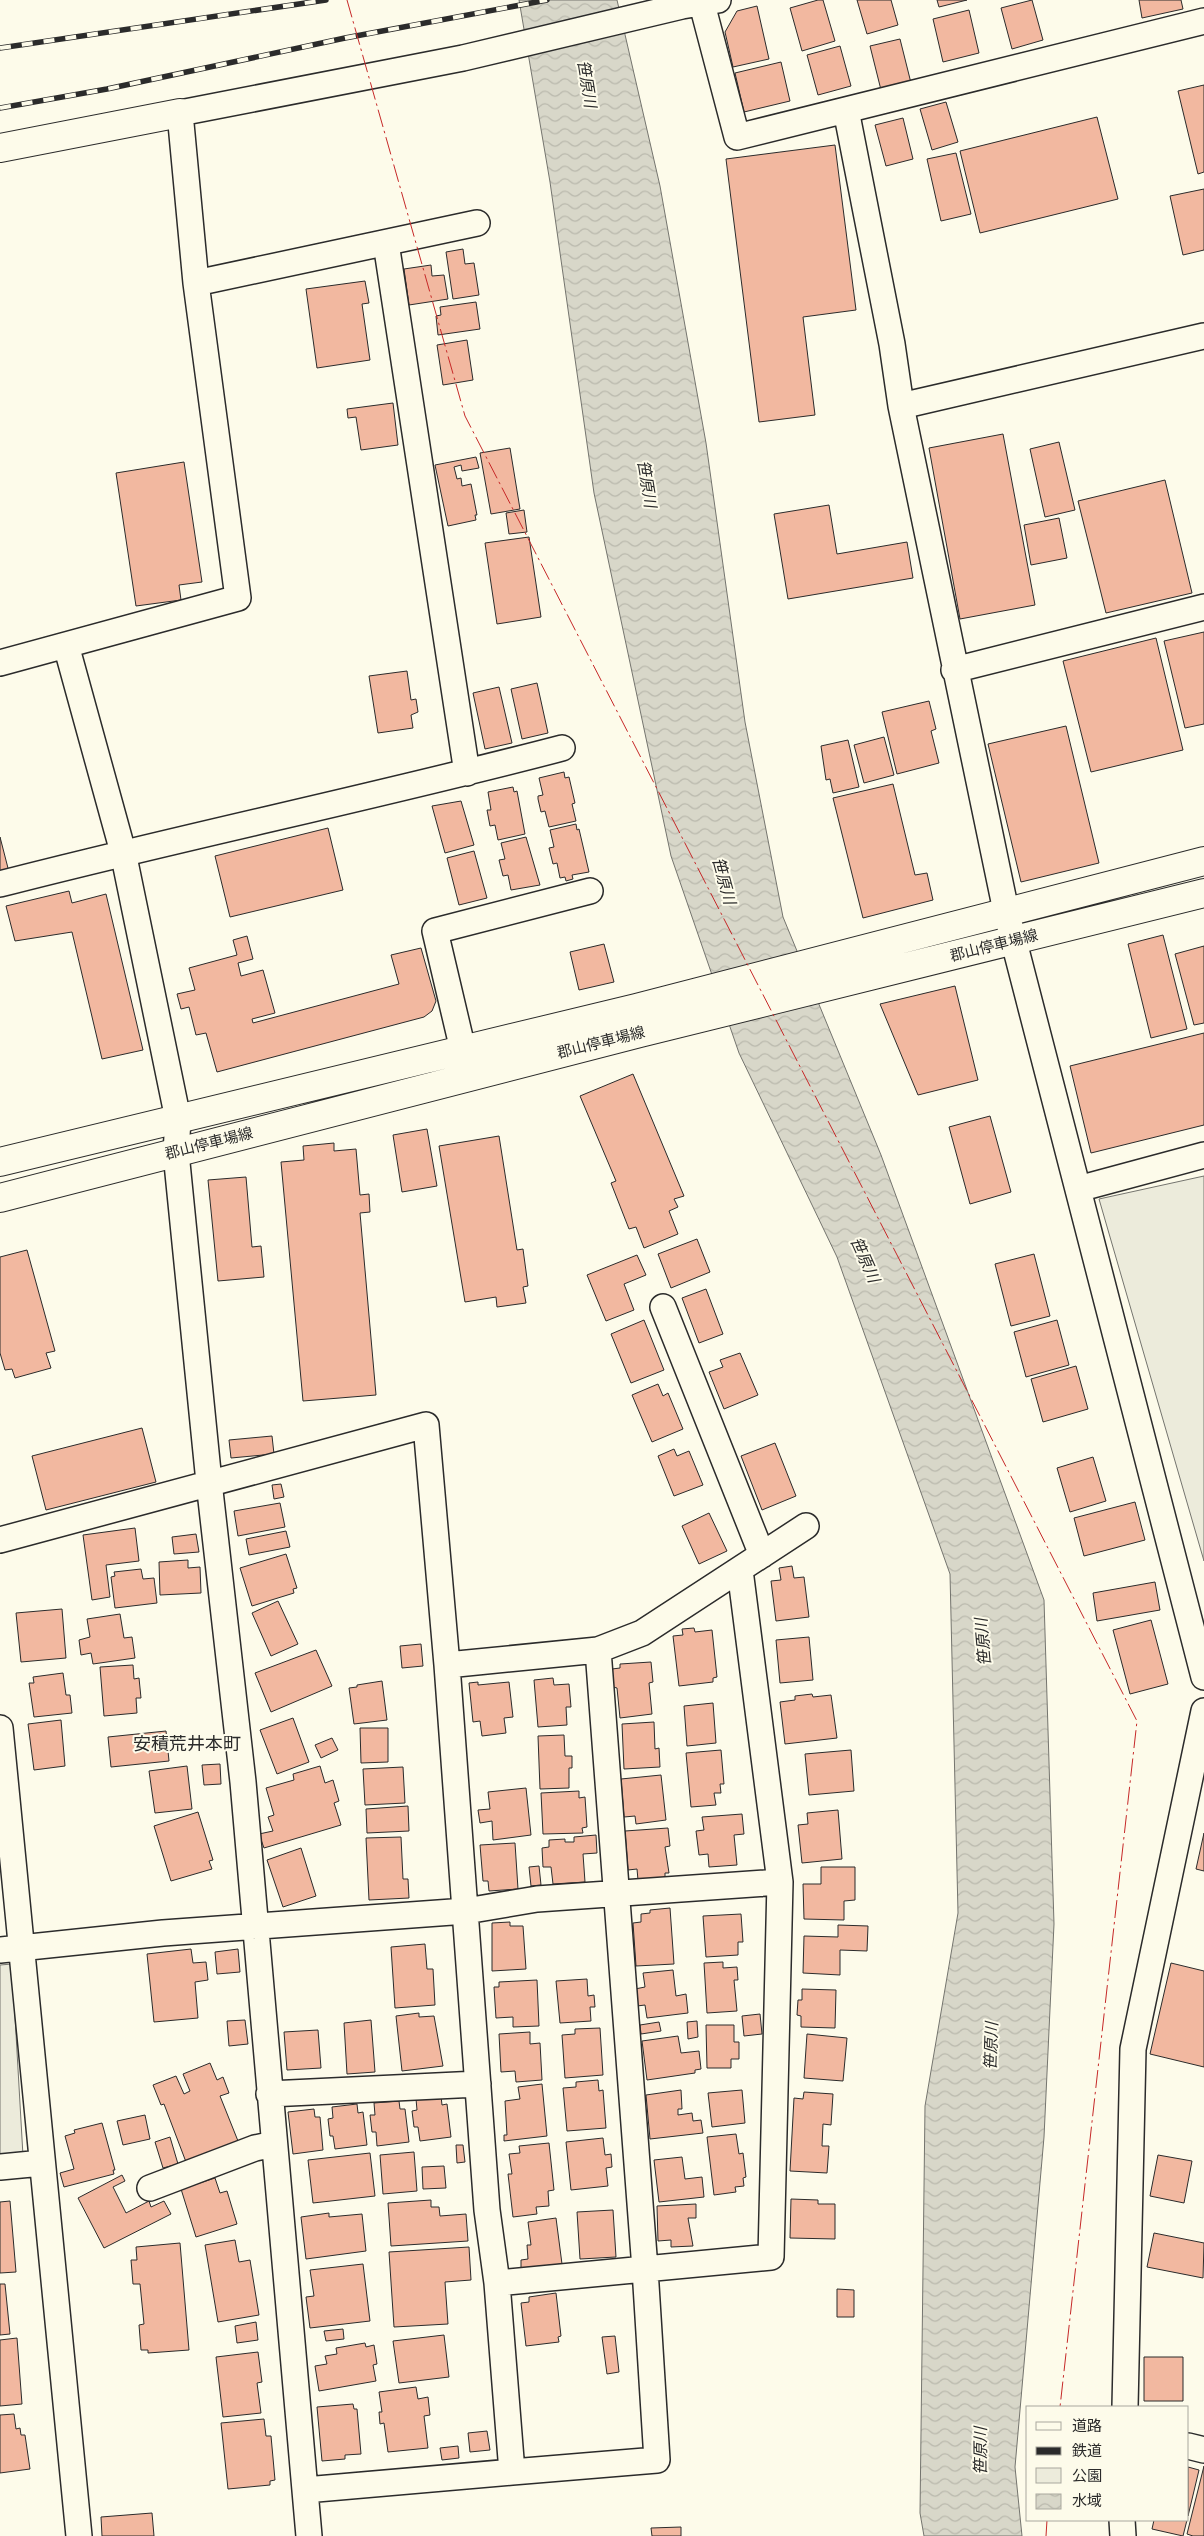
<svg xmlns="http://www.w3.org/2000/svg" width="1204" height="2536" viewBox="0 0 1204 2536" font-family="'Sofia Sans Condensed','Noto Sans JP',sans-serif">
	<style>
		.green { fill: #ecebdb; stroke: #74746e }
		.water { fill: url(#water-waves); stroke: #74746e }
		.building { fill: #f2b8a0; stroke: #2b2b2b }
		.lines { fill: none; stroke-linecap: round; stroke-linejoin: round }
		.street-casing { stroke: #2b2b2b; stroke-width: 28 }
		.secondary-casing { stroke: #2b2b2b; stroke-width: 30 }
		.primary-casing { stroke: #2b2b2b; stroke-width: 30 }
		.street { stroke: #fdfbea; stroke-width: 25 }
		.secondary { stroke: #fdfbea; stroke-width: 28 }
		.primary { stroke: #fdfbea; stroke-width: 28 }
		.rail-casing { stroke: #2b2b2b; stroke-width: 5.5 }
		.rail { stroke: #fdfbea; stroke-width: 4; stroke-dasharray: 11; stroke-linecap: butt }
		.power { stroke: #c62828; stroke-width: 1; stroke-dasharray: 18 4 2.5 4; stroke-linecap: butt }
		.labels { text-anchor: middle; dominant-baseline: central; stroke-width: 4; stroke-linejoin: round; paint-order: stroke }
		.street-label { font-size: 15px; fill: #2b2b2b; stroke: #fdfbea }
		.water-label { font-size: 16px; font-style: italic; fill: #2b2b2b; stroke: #fdfbea }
		.quarter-label { font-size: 18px; fill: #2b2b2b; stroke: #fdfbea }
	</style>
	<defs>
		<pattern id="water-waves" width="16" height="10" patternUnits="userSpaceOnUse" patternTransform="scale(1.25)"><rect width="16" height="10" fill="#d8d7c9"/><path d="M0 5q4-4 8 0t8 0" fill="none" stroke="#bab9ad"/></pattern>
	</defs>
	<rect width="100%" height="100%" fill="#fdfbea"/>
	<!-- green -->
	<path class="green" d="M1204,1176V1561L1099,1199Z
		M12,1964L23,2156L0,2158V1965Z"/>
	<!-- water -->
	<path class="water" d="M519,0H617L660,186L706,443L745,722L783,917L881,1155L1044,1600L1054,1924L1044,2137L1015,2467L1022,2536H924L920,2513L925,2106L958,1913L950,1574L837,1257L739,1053L671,856L594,493L550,182Z"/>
	<!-- building -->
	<path class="building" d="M818,0H823L835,41L802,51L790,8Z
		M857,0H891L898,25L867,34Z
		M937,0H967L939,7Z
		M1032,0L1043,40L1012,49L1001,8Z
		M1139,0H1181L1183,9L1142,18Z
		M757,6L769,59L733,67L725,32L737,11Z
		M969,10L979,53L943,62L933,19Z
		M900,39L911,83L881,90L870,46Z
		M840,46L851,86L818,95L807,55Z
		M781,62L790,101L744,112L735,73Z
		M1204,85V172L1198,174L1178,91Z
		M946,102L958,142L932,150L920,109Z
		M1097,117L1118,199L980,233L960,151Z
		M903,118L913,159L886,166L875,125Z
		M835,145L856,310L803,317L815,415L759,422L726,159Z
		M956,153L971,214L941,221L927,159Z
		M1204,189V250L1183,255L1170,196Z
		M463,249L465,264L474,263L479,295L453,299L446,252Z
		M431,265L432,276L444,275L448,299L409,305L404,269Z
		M365,281L369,303L362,304L370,360L317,368L306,289Z
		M476,302L480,329L438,335L436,316L441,315L440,307Z
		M467,340L473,380L443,385L437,345Z
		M393,403L398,445L361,450L356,417L348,418L347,409Z
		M1003,434L1035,605L960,619L929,448Z
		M1059,442L1075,510L1045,517L1030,449Z
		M510,448L520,509L491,514L480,453Z
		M476,457L479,468L462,471L461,465L454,467L457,479L461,478L462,486L471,484L477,515H475L476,520L448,526L435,465Z
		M184,462L202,582L179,585L181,600L136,606L116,473Z
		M1165,480L1192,593L1106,613L1078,501Z
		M829,505L837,554L907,542L913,578L788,599L774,514Z
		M524,510L527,532L509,534L506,513Z
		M1059,518L1067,558L1031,565L1024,525Z
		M529,537L541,617L497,624L485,543Z
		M1204,632V724L1185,728L1164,641Z
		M1156,638L1183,750L1091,772L1063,661Z
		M407,671L411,700L416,699L418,712L411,715L413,728L378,733L369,676Z
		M537,683L548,733L522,739L511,689Z
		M499,687L512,743L485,749L473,693Z
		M929,701L936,729L931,731L939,763L897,774L882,712Z
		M1066,726L1099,863L1021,882L988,744Z
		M884,737L894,775L864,783L854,745Z
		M848,740L859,787L833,793L830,779L826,780L821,746Z
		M564,772L565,778L569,777L575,803L572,804L576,821L549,827L545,811L541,812L538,799V796L543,795L539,778Z
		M893,784L915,875L927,873L933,900L863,918L833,798Z
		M513,787L514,792L517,791L525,834L498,840L495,825L490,826L487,810H491L488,792Z
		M461,801L474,845L445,853L432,806Z
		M576,824L577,830L579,829L589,872L572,875L573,879L566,881L565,877L560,878L557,863L553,864L549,848L554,847L550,830Z
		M328,828L343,890L230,917L215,856Z
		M0,837L9,872L0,874Z
		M526,837L540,885L511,890L508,875L503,876L499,860L505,859L501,843Z
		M474,851L487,898L459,905L447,858Z
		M69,891L72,903L106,894L143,1050L102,1059L72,932L15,941L6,906Z
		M1163,935L1187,1029L1151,1038L1128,944Z
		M247,936L253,959L238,963L241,976L263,970L275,1013L252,1019L253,1023L399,984L391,955L421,948L436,1001L432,1011L424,1017L217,1072L206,1033L196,1035L189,1007L181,1009L177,994L195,990L189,968L237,955L233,940Z
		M604,944L614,982L579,990L570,952Z
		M1204,946V1023L1194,1025L1175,954Z
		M955,986L978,1080L918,1095L880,1004Z
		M1204,1033V1125L1091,1153L1070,1066Z
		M633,1074L684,1196L674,1199L678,1207L669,1211L678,1234L644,1248L636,1227L629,1229L611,1183L616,1181L580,1096Z
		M990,1116L1011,1192L970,1204L949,1127Z
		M427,1129L437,1186L402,1192L393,1135Z
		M499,1136L517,1250L523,1249L528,1286L523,1287L526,1303L497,1307L496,1297L465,1302L439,1146Z
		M334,1143V1151L356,1149L360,1195L369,1194L370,1212L360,1213L376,1395L303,1401L281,1162L304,1160L303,1146Z
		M246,1177L252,1247L261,1246L264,1277L218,1281L208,1180Z
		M697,1239L710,1272L671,1288L658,1254Z
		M27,1250L55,1351L46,1353L51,1368L15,1378L12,1369L5,1370L0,1353V1257Z
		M1034,1254L1050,1316L1011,1326L995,1264Z
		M637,1255L646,1275L624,1284L634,1310L606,1321L587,1275Z
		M706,1289L723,1334L699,1343L682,1298Z
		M644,1320L664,1370L631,1383L611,1334Z
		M1057,1320L1069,1365L1026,1377L1014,1332Z
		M740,1353L758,1395L724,1409L709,1372L723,1367L720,1360Z
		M1076,1366L1088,1409L1043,1422L1031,1379Z
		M658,1384L663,1396L668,1393L683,1429L652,1442L632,1395Z
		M142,1428L156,1482L46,1510L32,1456Z
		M272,1436L274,1454L231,1458L229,1440Z
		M775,1443L796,1496L762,1510L741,1456Z
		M674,1449L677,1456L689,1451L703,1485L674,1496L658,1456Z
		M1093,1457L1106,1501L1070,1512L1057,1468Z
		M281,1484L284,1497L274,1499L272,1485Z
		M1135,1502L1145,1540L1084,1556L1074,1518Z
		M280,1503L285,1527L238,1536L234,1511Z
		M709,1513L727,1551L699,1564L682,1526Z
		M135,1528L139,1561L106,1565L110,1597L92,1600L83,1535Z
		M286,1531L290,1547L249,1555L246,1539Z
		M196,1534L199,1552L174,1554L172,1537Z
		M286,1554L297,1588L293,1589L294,1593L252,1606L240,1568Z
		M188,1560V1568L200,1567L201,1593L160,1595L159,1562Z
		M792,1566L794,1578L804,1577L809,1617L776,1621L771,1581L781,1580L779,1568Z
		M141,1569L143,1579L154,1578L157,1603L115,1608L111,1577L115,1576L114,1572Z
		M1155,1582L1160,1610L1097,1621L1093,1593Z
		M278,1601L298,1644L271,1656L252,1613Z
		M62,1609L66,1658L21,1662L16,1613Z
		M120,1614L124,1638L132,1637L135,1658L93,1664L91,1653L81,1655L79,1640L90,1637L87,1619Z
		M1151,1620L1168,1684L1130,1694L1113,1630Z
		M694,1628L695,1632L712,1630L717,1677L713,1678V1682L679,1686L673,1636L683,1635L682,1629Z
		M809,1637L813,1680L780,1683L776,1640Z
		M421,1644L423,1666L402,1668L400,1646Z
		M316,1650L332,1686L271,1712L255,1673Z
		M651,1662L653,1682L649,1683L652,1714L620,1718L617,1688L613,1687L612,1669L620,1668V1664Z
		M133,1665L134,1679L139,1678L141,1698H136L137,1713L104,1716L100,1667Z
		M63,1673L66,1695H70L72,1713L34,1717L29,1683H34L33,1677Z
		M553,1678L554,1685L569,1684L571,1707H566L567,1725L538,1727L534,1680Z
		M382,1681L387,1720L354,1724L349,1688L357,1687V1685Z
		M478,1682V1685L509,1682L513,1717L504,1718L506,1733L482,1736L480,1721L473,1722L469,1683Z
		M812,1694L813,1697L831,1695L837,1738L785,1744L780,1702L795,1700V1696Z
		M713,1703L716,1743L687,1746L684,1706Z
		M293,1718L309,1762L277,1774L260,1730Z
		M61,1720L65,1766L34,1770L28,1724Z
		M654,1722L655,1749L659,1748L660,1767L624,1769L622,1724Z
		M360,1728H388V1762L361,1763Z
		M166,1731L169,1761L111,1767L108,1737Z
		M564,1735L565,1756H572V1768H569V1788L540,1789L538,1736Z
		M332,1738L338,1750L321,1758L315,1745Z
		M721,1750L724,1784H720L721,1793H714L716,1805L691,1807L686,1753Z
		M851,1750L854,1791L809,1795L805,1754Z
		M220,1764L221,1784L204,1785L202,1765Z
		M187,1766L192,1809L155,1813L149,1771Z
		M320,1766L325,1783L333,1780L339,1801L334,1803L341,1825L264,1848L259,1834L273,1831L268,1817L274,1815L266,1788L294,1780L293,1774Z
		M403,1767L405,1803L365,1805L363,1769Z
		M661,1775L666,1820L636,1824L635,1816L624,1817L621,1779Z
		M526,1788L531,1835L493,1840L492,1821L480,1823L478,1810L490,1809L488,1792Z
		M579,1791V1798L585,1797L587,1827L582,1828L583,1833L543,1834L541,1793Z
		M408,1806L409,1831L367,1833L366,1809Z
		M838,1810L842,1859L802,1863L798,1825L808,1824L807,1813Z
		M198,1812L213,1860L209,1861L212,1869L171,1881L154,1826Z
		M742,1814L744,1834L734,1835L737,1865L709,1867L708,1854L699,1855L696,1831L704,1830L702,1817Z
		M668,1828L670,1846L665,1847L669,1873H665V1878L638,1880L637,1869L628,1870L625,1831Z
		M1204,1833V1871L1196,1869Z
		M596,1835L597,1853L583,1854L585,1882L553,1884L551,1867H543L542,1848L549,1847V1840L565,1839V1842H574V1837Z
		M401,1837L403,1879H408L409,1898L369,1900L366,1838Z
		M515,1843L518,1889L489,1891L488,1881H483L480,1845Z
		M301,1848L316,1896L283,1907L267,1860Z
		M539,1866L541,1885L531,1886L529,1867Z
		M821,1867H855V1900L844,1901V1920L804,1919L803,1884H821Z
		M670,1908L674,1964L636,1966L633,1923L641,1922V1914L650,1913V1910Z
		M741,1914L743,1942H738V1955L706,1957L703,1916Z
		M510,1922V1926H523L526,1969L492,1971V1923Z
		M838,1925L868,1926L867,1951L840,1950V1975L803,1973L804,1936L838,1937Z
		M425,1944L427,1969H433L435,2005L395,2008L391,1947Z
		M191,1949L193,1963L206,1962L208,1980L195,1982L198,2018L154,2022L147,1954Z
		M238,1949L240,1972L217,1974L215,1952Z
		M723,1962V1968L737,1967L738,1980H734L737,2011L707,2013L704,1963Z
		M1171,1963L1204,1971V2067L1150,2054Z
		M673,1970L676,1996L686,1994L688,2013L647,2018L645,2005L637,2006L635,1989L645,1987L643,1973Z
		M587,1979L588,1996L594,1995L595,2007H590L591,2021L560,2023L556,1981Z
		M537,1980L539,2026L513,2027V2017L496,2018L494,1987H499V1982Z
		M802,1989L836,1990L835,2028L801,2027V2016L797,2015L798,2000H802Z
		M419,2013V2017L434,2016L443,2066L402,2071L396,2016Z
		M760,2014L762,2034L744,2036L742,2016Z
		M245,2020L248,2044L229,2046L227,2021Z
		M371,2020L375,2072L347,2074L344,2023Z
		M697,2021L698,2037L688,2039L687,2022Z
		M659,2022L661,2031L641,2034L640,2025Z
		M706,2025H734V2042H739V2059H731V2068H707Z
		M600,2028L603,2075L565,2078L562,2035L575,2034V2029Z
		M318,2030L321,2068L287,2070L284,2032Z
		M530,2032V2044L540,2043L542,2080L516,2082L515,2071L501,2072L499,2034Z
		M807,2034L847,2038L843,2081L804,2078Z
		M678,2036L681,2053L699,2051L701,2069L695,2070V2073L647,2080L642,2041Z
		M210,2063L217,2080L223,2077L229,2093L220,2096L238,2141L186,2162L164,2104L161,2105L153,2085L176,2076L184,2094L190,2091L183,2074Z
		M598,2080L599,2091L603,2090L606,2128L567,2131L563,2088L576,2087V2082Z
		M542,2084L547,2136L504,2141V2135H507L505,2101L520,2099L518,2087Z
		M681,2090L682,2109H678V2115L692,2113L693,2121L701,2120L703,2133L650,2139L646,2095Z
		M742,2090L745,2123L712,2127L708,2093Z
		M804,2092L833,2094L831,2125L823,2124L822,2146H829L827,2173L790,2171L794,2098L803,2099Z
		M441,2096L442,2105L447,2104L451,2137L420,2141L418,2127H414L412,2111L417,2110L416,2099Z
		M399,2101L400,2109H405L409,2142L377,2146L376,2132H372L370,2115H375L374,2103Z
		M357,2104L358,2113L363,2112L367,2145L335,2149L333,2136H330L328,2119L333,2118L332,2107Z
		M314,2109L315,2117H320L323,2150L293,2154L288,2112Z
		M145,2115L150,2139L123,2145L117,2121Z
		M102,2123L115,2170H113L114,2174L64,2187L60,2173L74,2169L65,2136L75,2133L74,2130Z
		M736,2134L739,2154L743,2153L746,2177L743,2178L744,2186L735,2187L736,2192L714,2195L707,2137Z
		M170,2137L178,2164L163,2168L155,2142Z
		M603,2138L605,2155L611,2154L612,2167L606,2168L608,2186L571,2190L566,2142Z
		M549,2143L554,2190L548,2191L549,2206L536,2207L537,2214L513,2217L508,2174H512L509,2154L520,2153L519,2146Z
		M456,2145H463L465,2162L457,2163Z
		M414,2152L417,2191L383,2194L380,2155Z
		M370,2153L375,2196L313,2203L308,2160Z
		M1158,2155L1192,2161L1184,2203L1150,2196Z
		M682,2157L685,2179L702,2177L704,2197L659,2202L654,2160Z
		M444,2166L446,2188L423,2189L422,2167Z
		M122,2175L125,2181L113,2187L126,2213L149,2201L151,2207L164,2201L171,2214L104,2248L78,2198Z
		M215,2178L220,2193L227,2191L237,2224L196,2237L181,2189Z
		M791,2199L818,2200V2204H835V2239L790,2238Z
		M431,2200V2207H439L440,2216L466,2214L468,2241L391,2246L388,2203Z
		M10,2201L16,2272L0,2273V2202Z
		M696,2204V2218H688L693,2246L671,2247V2240L658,2241L657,2206Z
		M613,2210L616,2257L580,2259L577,2212Z
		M329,2213V2217L362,2214L366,2251L306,2259L301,2217Z
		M556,2218L562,2264L521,2268V2260L528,2259L527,2245H531L528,2222Z
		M1154,2233L1204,2243L1203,2278L1147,2267Z
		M235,2240L239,2262L250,2260L259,2315L218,2322L205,2245Z
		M180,2243L189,2350L148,2353V2350H141L139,2325L144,2324L140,2284H133L131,2260H137L136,2247Z
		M469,2247L471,2280L445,2282L448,2324L394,2327L389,2252Z
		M363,2264L370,2321L310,2328L306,2297L314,2296L310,2270Z
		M0,2284H5L10,2334L0,2335Z
		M837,2289L854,2290V2317H837Z
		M556,2293L561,2336L558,2337L559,2342L526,2346L521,2303L529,2302V2297Z
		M256,2322L258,2340L237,2343L235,2326Z
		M343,2329L344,2339L326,2341L324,2331Z
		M444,2335L449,2377L399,2383L393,2341Z
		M615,2336L619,2372L607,2374L602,2337Z
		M17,2338L22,2404L0,2406V2340Z
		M365,2343L366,2347L374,2345L377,2364L373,2365L376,2381L319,2391L315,2366L327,2364L325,2356L337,2354L336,2348Z
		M258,2352L262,2382L257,2383L261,2413L223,2417L216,2357Z
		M1144,2357H1183V2401H1144Z
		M416,2387L418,2399L428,2397L430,2415L424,2416L428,2448L388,2452L384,2423L380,2424L379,2412H382L379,2392Z
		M353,2404L354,2409H357L361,2454L345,2455V2459L322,2461L317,2407Z
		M14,2414L16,2429L20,2428L21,2435H25L30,2469L0,2473V2415Z
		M264,2419L266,2436H271L275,2480L270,2481V2485L228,2489L221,2423Z
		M487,2431L490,2450L470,2452L468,2433Z
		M458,2446L459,2458L442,2460L440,2448Z
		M1204,2466V2536H1193L1187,2534Z
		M1188,2467L1199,2470L1188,2516Z
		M152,2513L154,2536H102L101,2517Z
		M1154,2520H1187L1183,2536L1152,2529Z
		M681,2527V2536H652L651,2528Z"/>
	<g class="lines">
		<defs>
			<path id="street" d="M702,4L737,137L1204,21
				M846,110L892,344L901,406L1006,911L1204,1677
				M386,243L467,773
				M196,283L477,223
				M901,406L1204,336
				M66,645L123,852L178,1119L176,1153L209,1482L243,1782L309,2536
				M0,663L238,598L196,283L180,113L463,58L682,6L718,0
				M954,670L1204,607
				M0,884C186,836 375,797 562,748
				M463,1050L435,931L590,891
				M1078,1189L1204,1155
				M663,1307L762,1555
				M0,1540L426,1425L447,1665L487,2210L497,2283L512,2472L305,2490
				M447,1665L598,1650L642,1633L806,1526
				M0,1728L79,2536
				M0,1950L163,1933L466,1911L537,1899L780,1882
				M269,2094L478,2084
				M0,2167L42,2163
				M150,2188L255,2148L274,2144
				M497,2283L771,2257L780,1882L740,1570
				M1125,2407L1133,2049L1204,1711
				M1188,2446L1204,2450
				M512,2472L657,2460L645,2269L598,1650
				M1122,2520L1123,2536"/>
			<path id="secondary" d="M0,148L180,113"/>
			<path id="primary" d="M0,1162L636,1008L1204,861
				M0,1198L640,1033L1204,893"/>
		</defs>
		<!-- street casing -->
		<use href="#street" class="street-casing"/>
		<!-- secondary casing -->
		<use href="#secondary" class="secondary-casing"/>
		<!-- primary casing -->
		<use href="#primary" class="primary-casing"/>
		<!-- street -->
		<use href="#street" class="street"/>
		<!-- secondary -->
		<use href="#secondary" class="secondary"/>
		<!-- primary -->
		<use href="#primary" class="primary"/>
		<defs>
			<path id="rail" d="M0,48L326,0
				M0,108L107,89L345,38L547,0"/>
		</defs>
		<!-- rail casing -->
		<use href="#rail" class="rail-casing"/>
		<!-- rail -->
		<use href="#rail" class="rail"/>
		<!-- power -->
		<path class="power" d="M347,0L465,416L1137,1721L1060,2407
			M1046,2536L1047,2520"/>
	</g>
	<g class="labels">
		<!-- street labels -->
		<g class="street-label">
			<text transform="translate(994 946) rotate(-14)">郡山停車場線</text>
			<text transform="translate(601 1043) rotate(-14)">郡山停車場線</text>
			<text transform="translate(209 1144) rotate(-14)">郡山停車場線</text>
		</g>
		<!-- water labels -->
		<g class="water-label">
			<text transform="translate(586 84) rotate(81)">笹原川</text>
			<text transform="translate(646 484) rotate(81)">笹原川</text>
			<text transform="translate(723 881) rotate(75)">笹原川</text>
			<text transform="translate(864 1260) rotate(66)">笹原川</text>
			<text transform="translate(984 1642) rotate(-95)">笹原川</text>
			<text transform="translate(992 2046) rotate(-88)">笹原川</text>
			<text transform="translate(981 2451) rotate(-90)">笹原川</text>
		</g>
		<!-- quarter labels -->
		<g class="quarter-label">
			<text x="187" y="1744">安積荒井本町</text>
		</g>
	</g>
	<!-- legend -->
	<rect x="1026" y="2406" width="162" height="115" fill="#fdfbea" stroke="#a9a89e"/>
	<rect x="1036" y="2422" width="25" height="8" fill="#fdfbea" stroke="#a9a89e"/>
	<text x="1072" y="2431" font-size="15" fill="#2b2b2b">道路</text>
	<rect x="1036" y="2447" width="25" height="8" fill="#2b2b2b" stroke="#a9a89e"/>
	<text x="1072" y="2456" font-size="15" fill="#2b2b2b">鉄道</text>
	<rect x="1036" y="2468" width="25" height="15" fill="#ecebdb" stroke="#a9a89e"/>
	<text x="1072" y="2481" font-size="15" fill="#2b2b2b">公園</text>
	<rect x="1036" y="2494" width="25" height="15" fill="url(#water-waves)" stroke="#a9a89e"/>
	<text x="1072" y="2506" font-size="15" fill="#2b2b2b">水域</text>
</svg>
